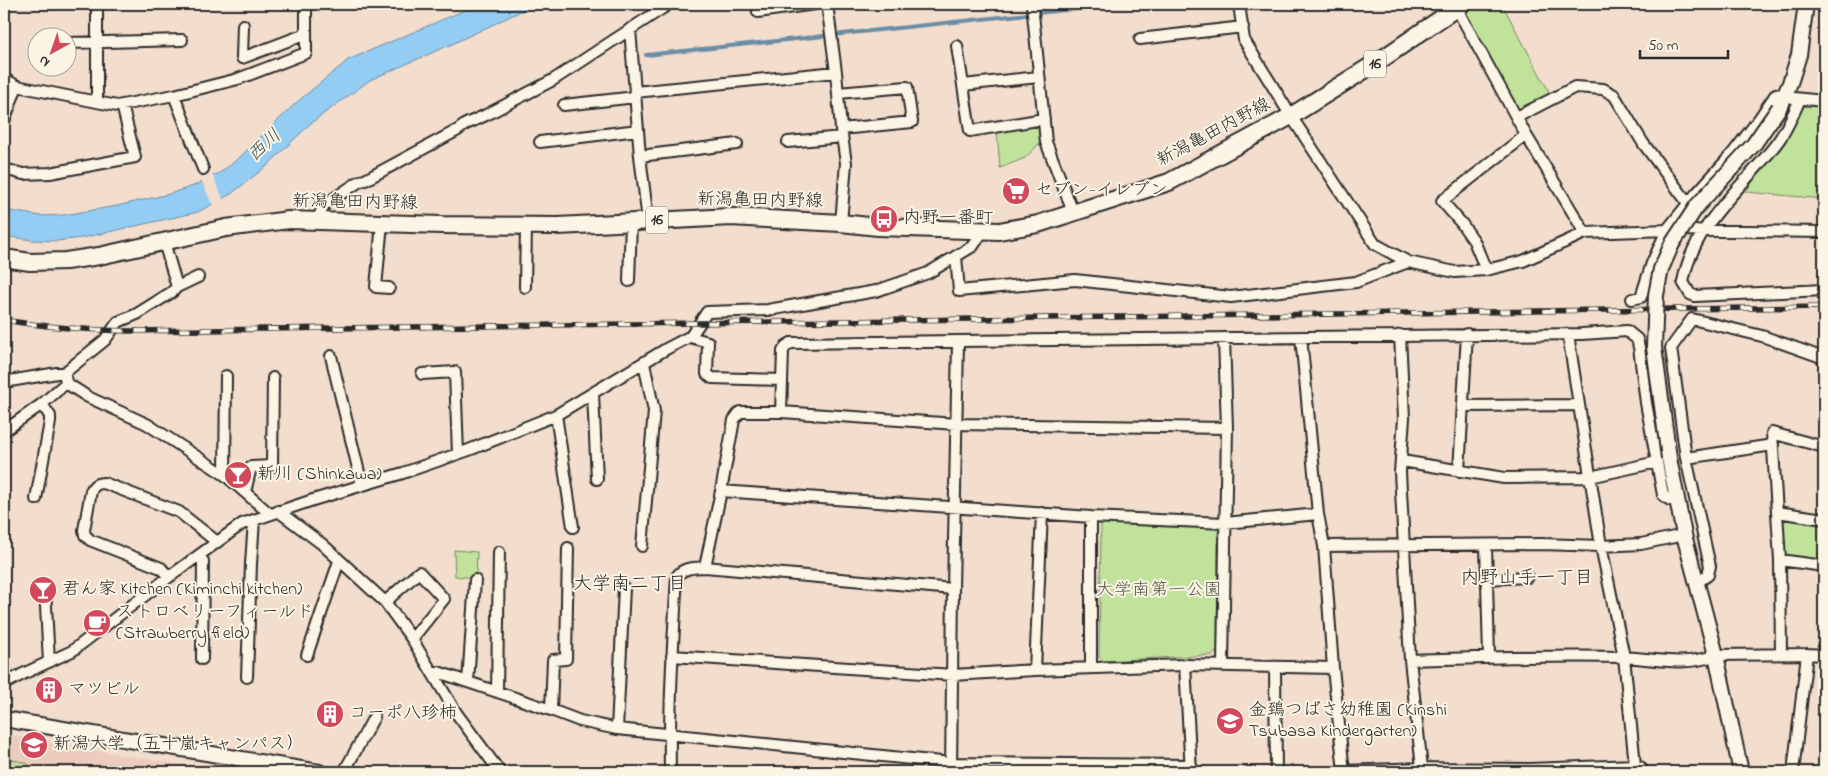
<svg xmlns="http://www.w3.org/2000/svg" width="1828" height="776" viewBox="0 0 1828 776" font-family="'Indie Flower','Klee One',sans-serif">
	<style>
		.built { fill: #ecccbc }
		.green { fill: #c1e29b; stroke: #768663 }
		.water { fill: #94cdf4; stroke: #6a8ca4 }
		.pier { fill: #f3ddcd }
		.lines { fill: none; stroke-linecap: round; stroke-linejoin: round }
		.stream { stroke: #6a8ca4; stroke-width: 4 }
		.minor-casing { stroke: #2b2b2b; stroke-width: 14 }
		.tertiary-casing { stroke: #2b2b2b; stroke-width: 18 }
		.primary-casing { stroke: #2b2b2b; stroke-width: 20 }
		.minor { stroke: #fcf5e5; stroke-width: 10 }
		.tertiary { stroke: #fcf5e5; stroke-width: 14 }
		.primary { stroke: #fcf5e5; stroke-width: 16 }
		.rail-casing { stroke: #2b2b2b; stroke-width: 5.5 }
		.rail { stroke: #fcf5e5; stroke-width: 4; stroke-dasharray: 11; stroke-linecap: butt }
		.tertiary-bridge-casing { stroke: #2b2b2b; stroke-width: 18; stroke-linecap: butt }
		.tertiary-bridge { stroke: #fcf5e5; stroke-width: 14 }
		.labels { text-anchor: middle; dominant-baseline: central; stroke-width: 4; stroke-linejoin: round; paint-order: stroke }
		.shield { fill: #fcf5e5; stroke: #6a6863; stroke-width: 1 }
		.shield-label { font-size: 16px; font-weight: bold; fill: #2b2b2b }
		.street-label { font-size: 18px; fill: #2b2b2b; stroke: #fcf5e5 }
		.poi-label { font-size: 18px; fill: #2b2b2b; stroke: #fcf5e5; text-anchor: start }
		.park-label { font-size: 18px; fill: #505947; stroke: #fcf5e5 }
		.water-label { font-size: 19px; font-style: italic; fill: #45545d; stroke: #fcf5e5 }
		.neighbourhood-label { font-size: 19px; fill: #2b2b2b; stroke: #fcf5e5 }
	</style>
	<rect width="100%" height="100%" fill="#f3ddcd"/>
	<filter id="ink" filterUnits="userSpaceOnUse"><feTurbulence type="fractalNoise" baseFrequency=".02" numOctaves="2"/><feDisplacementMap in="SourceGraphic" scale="10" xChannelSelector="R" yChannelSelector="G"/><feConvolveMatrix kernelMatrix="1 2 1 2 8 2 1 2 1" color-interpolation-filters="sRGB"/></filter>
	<g filter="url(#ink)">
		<!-- built -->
		<path class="built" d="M4,734L123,755L226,772H4Z"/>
		<!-- green -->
		<path class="green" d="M1465,4H1502L1552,97L1517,116L1458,7Z
			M1803,102L1823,105L1821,125L1824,126V199L1746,192Z
			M1038,127L1041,142L1025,158L1000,168L997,130Z
			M1782,517L1824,523V560L1784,556Z
			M1101,523L1217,528L1218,529L1217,651L1213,655L1103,661L1099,657Z
			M454,550L477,552L476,578L455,576Z
			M4,758L27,763L36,772H4Z"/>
		<!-- water -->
		<path class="water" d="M479,4H536L452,44L370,80L311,123L267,166L231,194L198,212L82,238L57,241L32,240L4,236V210L41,216L64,215L117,206L169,194L196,185L221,172L239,158L297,102L348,60Z"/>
		<!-- pier -->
		<path class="pier" d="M212,174L224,201L213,206L201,179Z"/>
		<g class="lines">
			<!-- stream -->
			<path class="stream" d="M646,55L1121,4"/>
			<defs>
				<path id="minor" d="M827,4L836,72L841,129L846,163L841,223
					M1032,4L1046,142L1073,212
					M1239,4L1244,40L1291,116L1375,244L1408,262L1455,272L1486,270L1523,261L1585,233L1667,230L1824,232
					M1456,7L1526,135L1585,233
					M758,12L815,4
					M243,25L242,58L306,34
					M630,29L640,156L648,221
					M1140,39L1243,27
					M68,43L182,40
					M957,46L970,131L1044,119
					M4,79L17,86L117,106L174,95L238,79L306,53V4
					M963,85L1039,77
					M635,92L836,72
					M838,93L907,87L912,122L841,129
					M174,95L203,169
					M1800,99C1794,113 1788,127 1779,140C1745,187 1694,221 1683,282L1690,294L1695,296L1824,290
					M97,101V4
					M564,105L636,97
					M1517,117L1575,87L1603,89L1614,95L1643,143L1688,203
					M4,121L17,86
					M540,142L638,130
					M788,142L842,137
					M640,156L737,144
					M4,169L23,174L50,173L135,157L122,105
					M317,221L324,205L360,181L365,180L458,130L466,124L486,115L553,80L669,4
					M382,223L376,287L389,288
					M956,256L959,291L1075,280L1231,297L1356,282L1408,262
					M1486,270L1474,241L1462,224L1442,201L1526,135
					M629,281L631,222
					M177,287L198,277
					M525,287L526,226
					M1632,299L1641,297L1652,263L1667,230L1696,194L1733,153L1759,119L1776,94L1784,97L1824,101
					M1568,334L1601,546L1624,657L1635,765
					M1400,335L1404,418L1400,472L1410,660L1422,768
					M691,336L694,338L708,342L707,374L712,378L782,380
					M1301,337L1318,514L1324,546L1333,668L1344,772
					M331,356L362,485
					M422,374L455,372L458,454
					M4,382L57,373H64L105,340L118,322L137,314L172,292L177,287L164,242
					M66,383L88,397L147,424L225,475L270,514
					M593,394L597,479
					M1463,406L1579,405
					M781,412L957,424L1227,428
					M556,415L573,527
					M4,431L42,404L66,383L65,376
					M1686,458L1773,445
					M1402,461L1504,478L1590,477L1657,462
					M1459,471L1467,334
					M225,475L226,376
					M721,491L1091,517L1225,523L1318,514
					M245,492L251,467L272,466L273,378
					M36,499L50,422V416L42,404
					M278,511L322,544L385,602L412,639L457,714L500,772
					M1777,512L1824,519
					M1091,517V668
					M1486,545L1489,657
					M642,546L654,411L644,363
					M1324,546L1542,544L1601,546L1641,544L1684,535
					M199,556L203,561L202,659
					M1780,560L1824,566
					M705,567L721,491L734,420L740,412H781L783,351L786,346L791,343L1582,334L1627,331L1637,339L1639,347L1646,403L1663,495L1670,500L1676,499
					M169,577L161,568L90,540L85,535L84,530L91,491C94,485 97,483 104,483L179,512L217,542
					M1486,579L1527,577
					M1698,582L1708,575L1710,566L1686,458L1671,348L1692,319L1762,336L1824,358
					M45,588L49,662
					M385,602L419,572L444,599L412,639
					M1781,654L1780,560L1772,433L1824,447
					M307,655L339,561
					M672,656L953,675L1035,670L1185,665L1333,668
					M1410,660C1480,658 1552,655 1623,657C1655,659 1685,667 1716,655L1807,654L1824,655
					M1223,664L1227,428L1224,338
					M1185,665L1191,772
					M1275,668L1276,772
					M1035,670L1042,513
					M433,672H438L551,710L580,721L617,729L951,763L1191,765
					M247,677L251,564L254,520
					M468,682L475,580
					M4,684L23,674L72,651L169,577L242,524L313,500L403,473L469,450L556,415L666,349L691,336L707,312L768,310L876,291L928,273L973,246L983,231
					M497,692L499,552
					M551,710L553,660L566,659L568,548
					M617,729L624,588
					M1344,771L1422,768L1530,769L1635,765L1640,767L1644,772
					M344,772L374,717
					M670,772C669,707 673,642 677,576C684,567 694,568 705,567L953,589
					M951,772L953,589L958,342
					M1793,772L1807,654"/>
				<path id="tertiary" d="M1779,108L1790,83L1799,55L1806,4
					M1669,458L1684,535L1716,655L1741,772
					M4,719L319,772"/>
				<path id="primary" d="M4,258L30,262L66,261L99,256L226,228L289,220L441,225L558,226L731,217L841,223L878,227L999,231L1038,224L1169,182L1291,116L1382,59L1462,4"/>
			</defs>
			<!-- minor casing -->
			<use href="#minor" class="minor-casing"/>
			<!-- tertiary casing -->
			<use href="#tertiary" class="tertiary-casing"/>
			<!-- primary casing -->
			<use href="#primary" class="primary-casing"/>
			<!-- minor -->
			<use href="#minor" class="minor"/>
			<!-- tertiary -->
			<use href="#tertiary" class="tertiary"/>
			<!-- primary -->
			<use href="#primary" class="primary"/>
			<defs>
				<path id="rail" d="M4,320C46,327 88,330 130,331L1824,307"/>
			</defs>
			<!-- rail casing -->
			<use href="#rail" class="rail-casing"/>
			<!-- rail -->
			<use href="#rail" class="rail"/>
			<defs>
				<path id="tertiary-bridge" d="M1669,458L1654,347L1656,295L1661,269L1672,244L1697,206L1754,144L1779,108"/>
			</defs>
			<!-- tertiary-bridge casing -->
			<use href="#tertiary-bridge" class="tertiary-bridge-casing"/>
			<!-- tertiary-bridge -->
			<use href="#tertiary-bridge" class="tertiary-bridge"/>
		</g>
	</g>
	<!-- icons -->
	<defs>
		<symbol id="supermarket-disc" viewBox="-11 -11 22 22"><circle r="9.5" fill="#d1495b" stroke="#fcf5e5"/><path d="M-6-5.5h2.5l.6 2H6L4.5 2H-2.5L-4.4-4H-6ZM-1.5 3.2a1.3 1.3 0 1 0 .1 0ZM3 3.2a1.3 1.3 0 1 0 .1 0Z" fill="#fff"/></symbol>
		<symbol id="bus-disc" viewBox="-11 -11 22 22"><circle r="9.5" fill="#d1495b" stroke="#fcf5e5"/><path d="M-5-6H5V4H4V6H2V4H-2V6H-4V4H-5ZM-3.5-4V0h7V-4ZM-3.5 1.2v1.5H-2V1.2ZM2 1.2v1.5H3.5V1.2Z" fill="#fff"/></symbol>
		<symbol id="bar-disc" viewBox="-11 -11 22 22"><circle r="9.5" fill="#d1495b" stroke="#fcf5e5"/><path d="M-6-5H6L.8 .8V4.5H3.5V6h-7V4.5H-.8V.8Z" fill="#fff"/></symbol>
		<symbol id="cafe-disc" viewBox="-11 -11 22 22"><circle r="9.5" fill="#d1495b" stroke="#fcf5e5"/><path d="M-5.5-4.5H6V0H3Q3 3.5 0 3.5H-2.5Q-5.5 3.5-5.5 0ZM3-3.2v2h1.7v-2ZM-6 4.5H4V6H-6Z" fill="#fff"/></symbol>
		<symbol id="building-disc" viewBox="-11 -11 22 22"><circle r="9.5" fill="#d1495b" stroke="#fcf5e5"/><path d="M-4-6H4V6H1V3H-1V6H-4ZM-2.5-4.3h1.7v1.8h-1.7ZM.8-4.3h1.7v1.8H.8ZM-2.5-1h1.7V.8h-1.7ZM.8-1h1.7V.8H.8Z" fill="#fff"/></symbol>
		<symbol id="school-disc" viewBox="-11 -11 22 22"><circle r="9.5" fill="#d1495b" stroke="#fcf5e5"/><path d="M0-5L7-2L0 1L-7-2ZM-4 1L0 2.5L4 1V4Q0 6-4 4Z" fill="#fff"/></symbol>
		<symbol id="university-disc" viewBox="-11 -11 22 22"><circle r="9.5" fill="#d1495b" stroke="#fcf5e5"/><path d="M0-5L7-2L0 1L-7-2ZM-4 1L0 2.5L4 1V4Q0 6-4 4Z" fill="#fff"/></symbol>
	</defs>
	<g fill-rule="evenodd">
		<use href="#supermarket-disc" x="1000" y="175" width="32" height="32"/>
		<use href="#bus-disc" x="868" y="203" width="32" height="32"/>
		<use href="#bar-disc" x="222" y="459" width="32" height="32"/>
		<use href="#bar-disc" x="27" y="574" width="32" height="32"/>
		<use href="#cafe-disc" x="81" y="607" width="32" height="32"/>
		<use href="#building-disc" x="33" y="674" width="32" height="32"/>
		<use href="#building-disc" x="314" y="698" width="32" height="32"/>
		<use href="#school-disc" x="1214" y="705" width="32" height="32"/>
		<use href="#university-disc" x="18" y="729" width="32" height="32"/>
	</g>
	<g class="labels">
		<!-- shield labels -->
		<g class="shield">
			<rect x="1364" y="50.5" width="22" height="27" rx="4"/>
			<rect x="646" y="206.5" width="22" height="27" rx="4"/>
		</g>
		<g class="shield-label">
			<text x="1375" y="64">16</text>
			<text x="657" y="220">16</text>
		</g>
		<!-- street labels -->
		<g class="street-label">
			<text transform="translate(1214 133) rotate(-28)">新潟亀田内野線</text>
			<text transform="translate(760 201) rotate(1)">新潟亀田内野線</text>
			<text transform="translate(355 203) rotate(1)">新潟亀田内野線</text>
		</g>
		<!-- poi labels -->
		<g class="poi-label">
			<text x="1035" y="191">セブン-イレブン</text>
			<text x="903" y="219">内野一番町</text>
			<text x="257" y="475">新川 (Shinkawa)</text>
			<text x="62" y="590">君ん家 Kitchen (Kiminchi kitchen)</text>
			<text x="116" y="613">ストロベリーフィールド<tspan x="116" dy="21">(Strawberry field)</tspan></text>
			<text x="68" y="690">マツビル</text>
			<text x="1249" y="711">金鵄つばさ幼稚園 (Kinshi<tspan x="1249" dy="21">Tsubasa Kindergarten)</tspan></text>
			<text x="349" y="714">コーポ八珍柿</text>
			<text x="53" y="745">新潟大学（五十嵐キャンパス）</text>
		</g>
		<!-- park labels -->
		<g class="park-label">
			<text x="1159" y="591">大学南第一公園</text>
		</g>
		<!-- water labels -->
		<g class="water-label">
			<text transform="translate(265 146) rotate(-43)">西川</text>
		</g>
		<!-- neighbourhood labels -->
		<g class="neighbourhood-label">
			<text x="1527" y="578">内野山手一丁目</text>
			<text x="630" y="584">大学南二丁目</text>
		</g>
	</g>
	<!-- margin -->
	<rect width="1828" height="776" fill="none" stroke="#fcf5e5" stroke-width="20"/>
	<rect x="10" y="10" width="1808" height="756" fill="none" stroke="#2b2b2b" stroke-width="2" filter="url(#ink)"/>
	<!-- north arrow -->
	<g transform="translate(52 52) rotate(220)"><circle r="24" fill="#fcf5e5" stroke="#a8a49b"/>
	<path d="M0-4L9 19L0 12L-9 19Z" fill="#d1495b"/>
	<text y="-8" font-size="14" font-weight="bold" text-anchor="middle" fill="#2b2b2b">N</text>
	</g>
	<!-- scale -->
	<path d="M1640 50v8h88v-8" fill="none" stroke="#2b2b2b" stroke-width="2.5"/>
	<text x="1648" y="50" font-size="15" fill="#2b2b2b" stroke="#fcf5e5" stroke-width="4" paint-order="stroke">50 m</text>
</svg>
